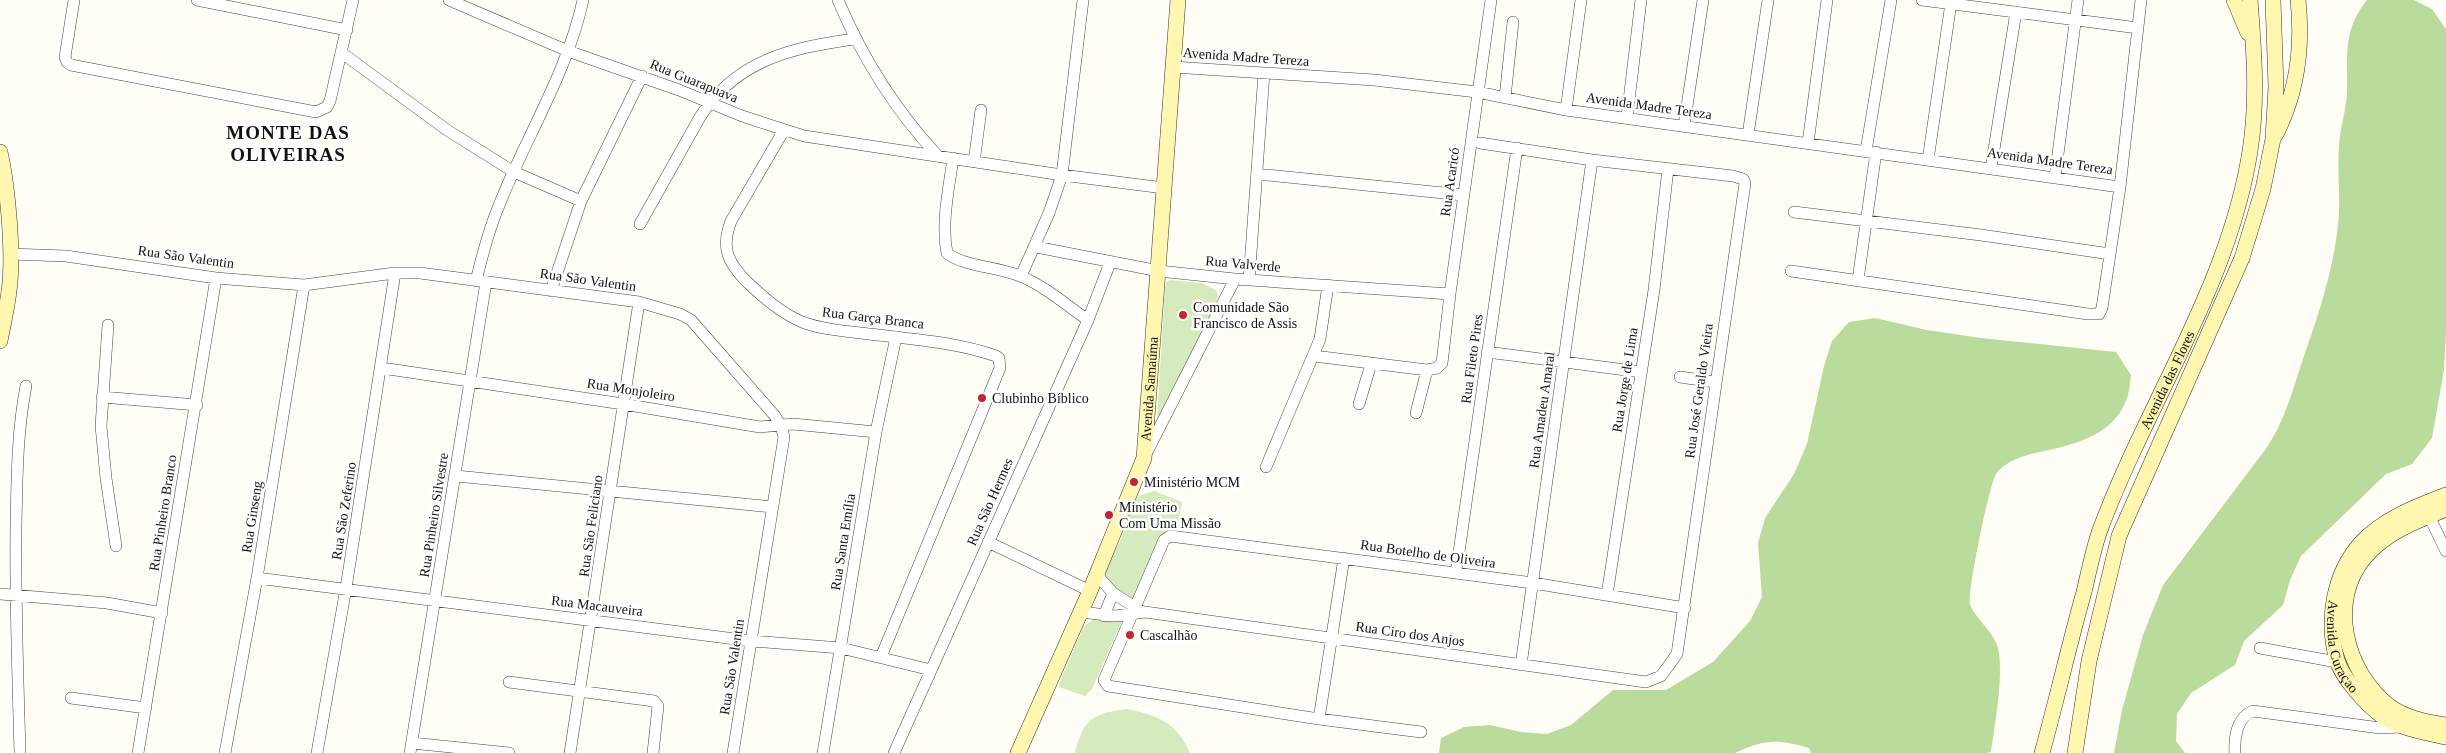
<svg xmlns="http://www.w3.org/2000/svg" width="2446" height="753" viewBox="0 0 2446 753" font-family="'Times New Roman',serif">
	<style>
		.green { fill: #d5ebbd }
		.forest { fill: #b9dc9c }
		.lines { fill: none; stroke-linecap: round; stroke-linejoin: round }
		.street-casing { stroke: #444; stroke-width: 12 }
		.secondary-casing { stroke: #333; stroke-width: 16 }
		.street { stroke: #fff; stroke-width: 11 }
		.secondary { stroke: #fff6b0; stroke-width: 15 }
		.poi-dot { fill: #c4262e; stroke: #fff; stroke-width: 2 }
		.labels { text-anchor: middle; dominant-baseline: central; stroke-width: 5; stroke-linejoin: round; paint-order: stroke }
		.street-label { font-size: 14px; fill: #111; stroke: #fff }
		.poi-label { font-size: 14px; fill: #111; stroke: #fff; text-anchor: start }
		.district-label { font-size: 19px; font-weight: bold; letter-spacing: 1px; fill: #111; stroke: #fff }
	</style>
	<rect width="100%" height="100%" fill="#fffdf5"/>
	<!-- green -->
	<path class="green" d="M1170,280L1201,283L1216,290L1218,297C1207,324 1179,404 1157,419L1165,289L1166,282Z
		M1154,491L1182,502L1178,523L1164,533L1133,600L1118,593L1105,576L1106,568L1122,537L1133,502L1139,496Z
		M1094,619L1122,621L1092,689L1085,696L1059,687V684L1084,626Z
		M1127,709C1158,715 1177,723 1190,753H1075C1083,719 1094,713 1127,709Z"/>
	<!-- forest -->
	<path class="forest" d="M2367,0H2414L2432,9L2446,29V332L2444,370L2432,438L2412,464L2386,474L2301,556L2290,580L2283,605L2244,641L2235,665L2191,693L2177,714L2176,741L2185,753H2114L2122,710L2143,635L2163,585L2265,450C2286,419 2292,391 2304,356C2319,313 2333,271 2338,225C2341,198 2337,172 2339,145C2340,128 2346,111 2347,93C2348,56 2342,31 2367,0Z
		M1875,318L1927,330L1981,338L2116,352L2131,375C2130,384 2129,394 2126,401C2111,439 2067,446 2031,454C2020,457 2003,463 1996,474C1989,485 1967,593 1970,604C1973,616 1995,633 1998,648C2004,675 1995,724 1991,751L1988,753H1811L1809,748C1777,739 1765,739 1735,753H1439L1441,738L1464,727L1490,725L1521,732L1547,734L1571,725L1613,690H1666L1713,662L1750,621L1762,597L1758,543L1765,518L1794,474L1807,444L1824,366L1832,341L1849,322Z"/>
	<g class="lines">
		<defs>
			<path id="street" d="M74,0L65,57L67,62L71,65L316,112L327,107L330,101L353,0
				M197,0L347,30
				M449,0L568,51L679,90L742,116L804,136L1062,175L1164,188
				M838,0C862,57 895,110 938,156
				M1922,0L2138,28
				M342,53L447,130L514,172L581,201
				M1173,67L1374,80L1477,92L1566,110L2120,187
				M1505,98L1513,22
				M1566,110L1581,0
				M1627,117L1641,0
				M1684,126L1703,0
				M784,130L731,221C721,247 727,262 747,282C763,297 781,313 802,322C821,329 842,331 861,333C907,339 953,341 996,356L999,358L1000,368L881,657
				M1748,135L1768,0
				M1808,143L1827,0
				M1866,151L1891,0
				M953,158C949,188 941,223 947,253C962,266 999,267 1020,276C1045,286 1066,305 1088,320
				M1928,160L1951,3
				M974,162L981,110
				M1991,168L2016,12
				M1257,174L1463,195
				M2055,177L2078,0
				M1794,212L1981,235L2110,254
				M640,224L700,117C736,60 791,48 854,39
				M1036,247L1159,271L1235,279L1450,294
				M10,254L66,256L216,278L304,285L395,273H420L639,302L680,314L691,320L775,416L781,426L784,437L733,753
				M1791,271L2088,314H2099L2102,308L2120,187L2141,0
				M1021,276L1049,213L1062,175L1083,0
				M1249,280L1264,73
				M1858,280L1876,152
				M476,281C482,256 488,232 498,208C525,138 567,74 583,0
				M551,291L581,201L642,76
				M108,325L101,426L106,478L116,546
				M1487,352L1641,372
				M1314,356L1427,370L1437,368L1442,363L1450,294L1491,0
				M382,368L623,404L760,427L793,424L876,432
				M1680,377L1715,382
				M102,397L197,405
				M1359,404L1371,364
				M1416,413L1427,370
				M1146,454L1235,279
				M1266,467L1320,339L1328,285
				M456,476L773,507
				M2429,516L2446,551
				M988,542L1090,591
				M1456,573L1517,148
				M1097,575L1113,593L1141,611
				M257,578L751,641L841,648L931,670
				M0,594L107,603L162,613
				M1607,595L1654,290L1668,169
				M1081,612L1115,616L1145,612L1646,682L1661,676L1677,654L1745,183L1743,179L1733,176L1592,160L1480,143
				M1104,616L1113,593
				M2260,648L2337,662
				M1521,665L1592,160
				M509,682L654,701L658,706L653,753
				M71,698L146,708
				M1319,719L1344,558
				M1421,732L1319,719L1108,686L1104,680L1164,540L1170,536L1533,583L1685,608
				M412,743L509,753
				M20,753C18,677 15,602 16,526C17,479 17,432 26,386
				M138,753L216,278
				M225,753L257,578L304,285
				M317,753L346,588L395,273
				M410,753L486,282
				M570,753L639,302
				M823,753L876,432L896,337
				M894,753L1088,320L1110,263
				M2235,753C2234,737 2237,717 2253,711L2380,728L2401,727"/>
			<g id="secondary">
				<path d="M2234,0L2248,33"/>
				<path d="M2276,134C2298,91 2303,47 2298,0"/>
				<path d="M0,152C8,188 14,256 9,291C7,308 3,325 0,341"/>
				<path id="s1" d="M2446,495C2417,506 2383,519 2361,543C2333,574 2326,621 2337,660C2342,678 2367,705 2382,716C2401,729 2424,732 2446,737"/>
				<path d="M2446,509C2417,521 2386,532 2365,557C2327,602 2346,672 2389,706C2405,718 2427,722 2446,725"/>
				<path id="s2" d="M1018,753L1090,591L1144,458L1178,0"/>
				<path id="s3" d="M2042,753C2057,699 2069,645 2084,592C2089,571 2093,550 2100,530C2147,403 2229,286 2250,151C2258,101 2254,50 2250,0"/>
				<path d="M2075,753L2089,661L2119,536L2242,258L2263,189L2273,139L2276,87L2273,0"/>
			</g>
		</defs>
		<!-- street casing -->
		<use href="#street" class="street-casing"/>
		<!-- secondary casing -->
		<use href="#secondary" class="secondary-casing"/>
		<!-- street -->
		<use href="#street" class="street"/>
		<!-- secondary -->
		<use href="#secondary" class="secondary"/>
	</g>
	<!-- markers -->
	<g class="poi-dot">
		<circle cx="1183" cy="315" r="5"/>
		<circle cx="982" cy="398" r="5"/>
		<circle cx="1134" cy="482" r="5"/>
		<circle cx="1109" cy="515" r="5"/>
		<circle cx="1130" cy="635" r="5"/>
	</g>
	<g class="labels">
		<!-- street labels -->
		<g class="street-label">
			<text transform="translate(1246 57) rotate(4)">Avenida Madre Tereza</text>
			<text transform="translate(694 81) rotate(22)">Rua Guarapuava</text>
			<text transform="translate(1649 106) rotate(8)">Avenida Madre Tereza</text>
			<text transform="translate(2050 161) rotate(8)">Avenida Madre Tereza</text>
			<text transform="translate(1450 182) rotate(-82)">Rua Acaricó</text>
			<text transform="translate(186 257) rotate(8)">Rua São Valentin</text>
			<text transform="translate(1243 264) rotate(5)">Rua Valverde</text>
			<text transform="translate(588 280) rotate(8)">Rua São Valentin</text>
			<text transform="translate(873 318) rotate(7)">Rua Garça Branca</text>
			<text transform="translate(1472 359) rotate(-82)">Rua Fileto Pires</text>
			<text transform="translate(1625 380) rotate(-81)">Rua Jorge de Lima</text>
			<text stroke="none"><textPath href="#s3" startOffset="395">Avenida das Flores</textPath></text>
			<text stroke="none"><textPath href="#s2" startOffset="390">Avenida Samaúma</textPath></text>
			<text transform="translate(631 390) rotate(9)">Rua Monjoleiro</text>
			<text transform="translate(1699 391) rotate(-82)">Rua José Geraldo Vieira</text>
			<text transform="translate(1542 410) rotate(-82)">Rua Amadeu Amaral</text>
			<text transform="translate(990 502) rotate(-66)">Rua São Hermes</text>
			<text transform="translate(344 511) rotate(-81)">Rua São Zeferino</text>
			<text transform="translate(163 513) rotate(-81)">Rua Pinheiro Branco</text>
			<text transform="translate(434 515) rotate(-81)">Rua Pinheiro Silvestre</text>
			<text transform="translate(252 517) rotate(-81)">Rua Ginseng</text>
			<text transform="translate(591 526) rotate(-82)">Rua São Feliciano</text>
			<text transform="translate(843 542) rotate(-81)">Rua Santa Emília</text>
			<text transform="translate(1428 554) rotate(8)">Rua Botelho de Oliveira</text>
			<text transform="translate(597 606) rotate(7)">Rua Macauveira</text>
			<text transform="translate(1410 634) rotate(8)">Rua Ciro dos Anjos</text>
			<text stroke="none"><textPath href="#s1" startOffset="211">Avenida Curaçao</textPath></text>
			<text transform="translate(732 667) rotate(-81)">Rua São Valentin</text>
		</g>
		<!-- poi labels -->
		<g class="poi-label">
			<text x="1193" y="307">Comunidade São<tspan x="1193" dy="16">Francisco de Assis</tspan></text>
			<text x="992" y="398">Clubinho Bíblico</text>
			<text x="1144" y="482">Ministério MCM</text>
			<text x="1119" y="507">Ministério<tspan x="1119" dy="16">Com Uma Missão</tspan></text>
			<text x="1140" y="635">Cascalhão</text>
		</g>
		<!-- district labels -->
		<g class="district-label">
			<text x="288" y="132">MONTE DAS<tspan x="288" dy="22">OLIVEIRAS</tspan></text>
		</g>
	</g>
</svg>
